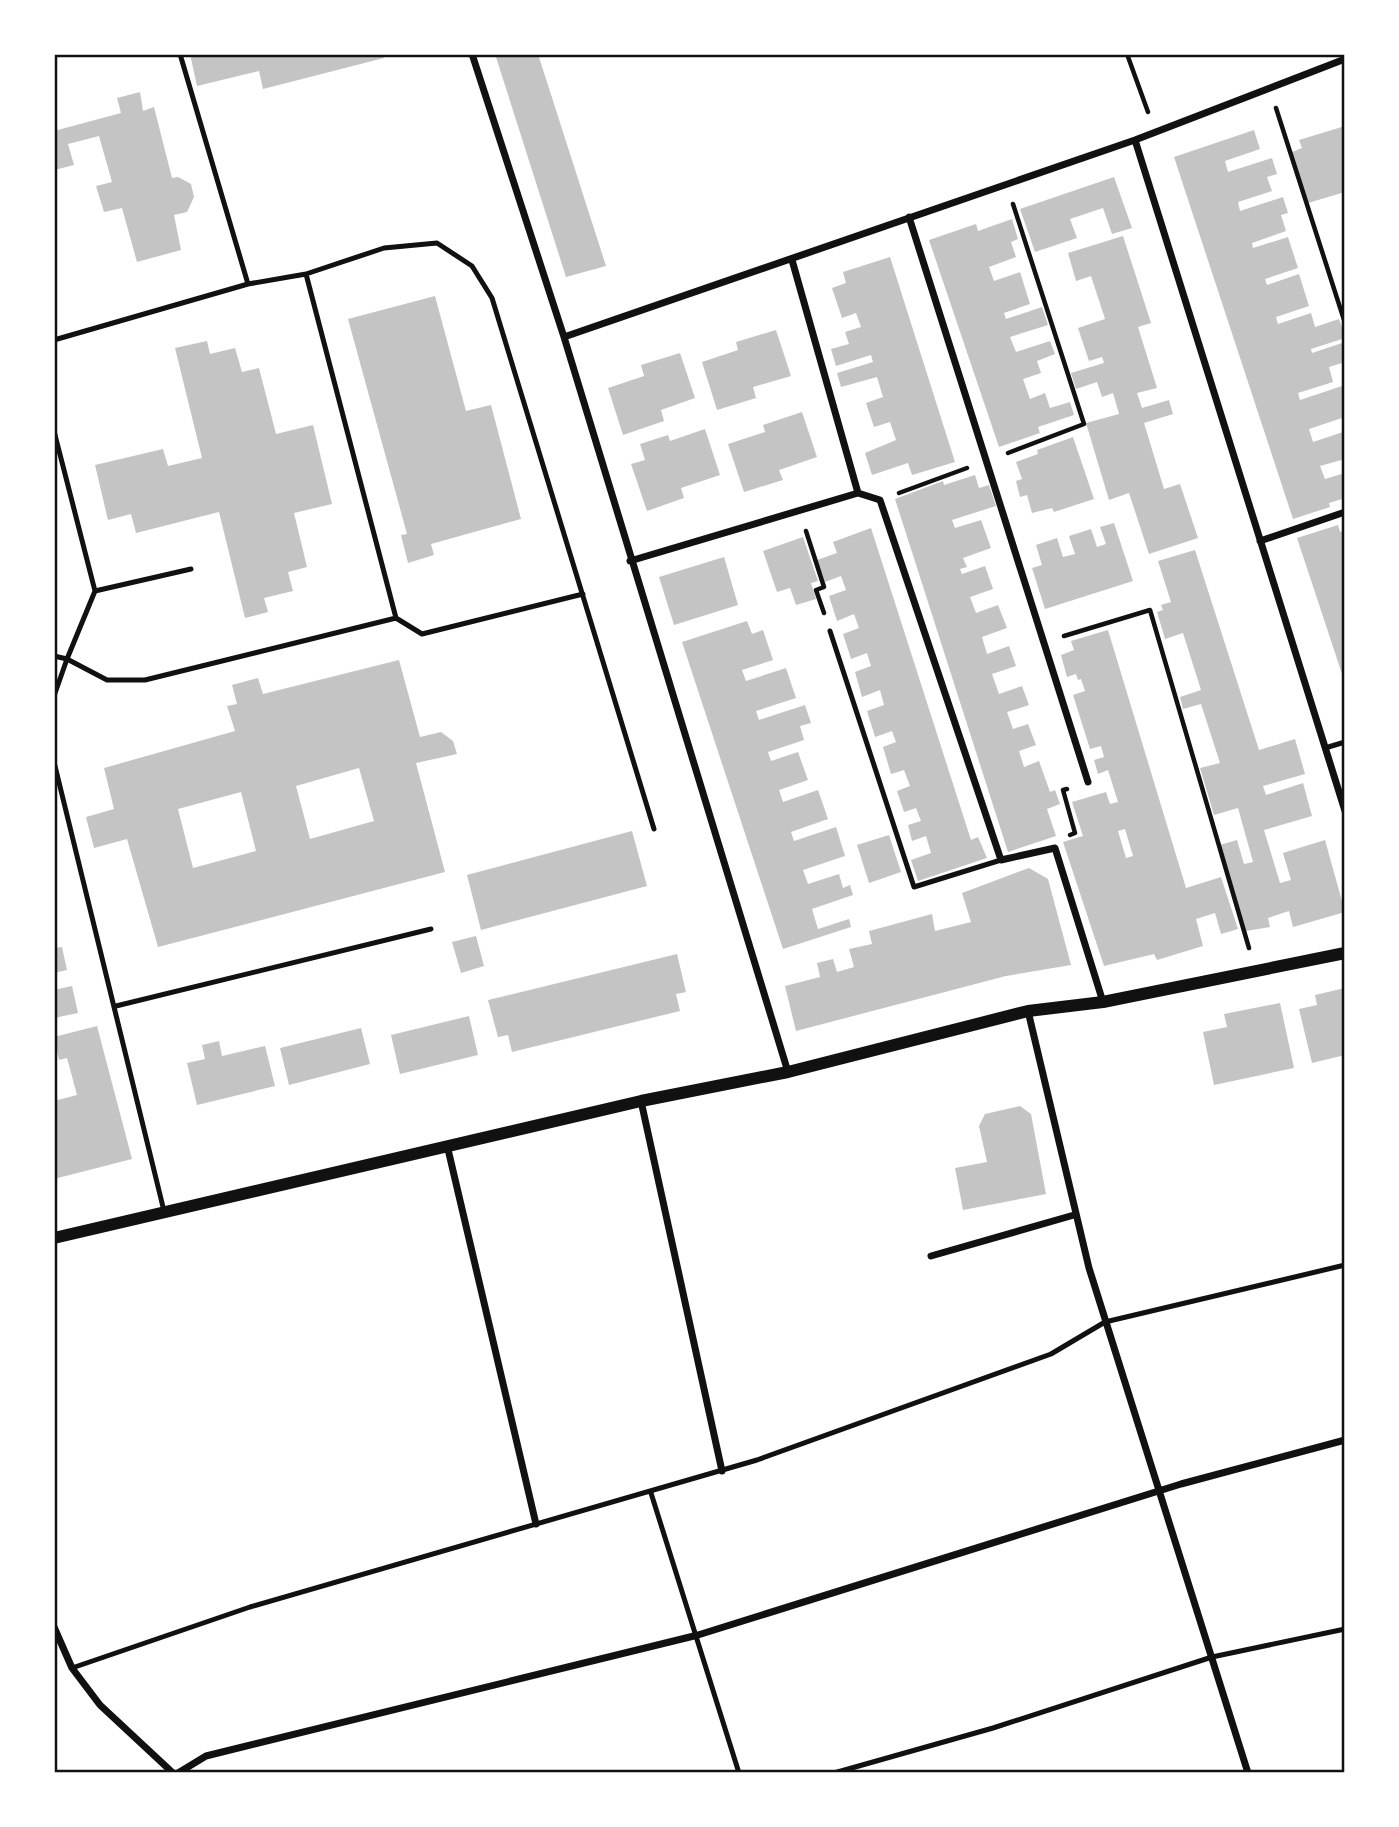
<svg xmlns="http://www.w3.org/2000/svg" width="1399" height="1827" viewBox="0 0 1399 1827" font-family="Manrope,sans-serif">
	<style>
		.building { fill: #c4c4c4; fill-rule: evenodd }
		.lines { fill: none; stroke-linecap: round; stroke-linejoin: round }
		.path { stroke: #111; stroke-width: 4.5 }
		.service { stroke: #111; stroke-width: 5 }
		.minor { stroke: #111; stroke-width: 7 }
		.tertiary { stroke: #111; stroke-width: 12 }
		.neatline { fill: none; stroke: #111; stroke-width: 2.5 }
	</style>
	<rect width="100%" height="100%" fill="#fff"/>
	<!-- building -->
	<path class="building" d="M190,54H383L384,58L263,89L259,71L197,86Z
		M495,54H538L606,266L566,277Z
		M140,92L143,111L154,107L172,178L178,177L191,184L194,197L187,212L174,215L181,250L137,262L122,208L104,212L96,186L112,182L99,136L68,144L74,165L54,170V131L121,113L117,98Z
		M1345,126V192L1308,203L1292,152L1302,148L1299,140Z
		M1254,130L1260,149L1225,161L1228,172L1272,158L1277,174L1267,177L1272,191L1238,202L1240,211L1283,197L1288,213L1281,215L1286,231L1252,243L1253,248L1288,237L1298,268L1265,279L1267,285L1299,274L1309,306L1276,317L1278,324L1311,313L1315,327L1339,319L1345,335V338L1311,349L1312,353L1345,342V362L1329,367L1333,382L1298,393L1300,400L1345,385V417L1309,429L1313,442L1343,432L1345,459L1320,466L1325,479L1345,473V498L1329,503L1330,507L1293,519L1174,157Z
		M1114,177L1132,228L1112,234L1103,208L1070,219L1077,238L1035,252L1020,209Z
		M1012,219L1018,239L1011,242L1016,257L989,267L994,281L1020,272L1030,304L1004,313L1006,319L1042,307L1048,325L1010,337L1016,352L1050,341L1055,354L1037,361L1041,373L1023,379L1030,399L1045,393L1050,408L1070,402L1074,415L1038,427L1040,433L999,447L929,240L976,224L978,231Z
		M1123,236L1151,323L1138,327L1157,388L1137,393L1142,408L1169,400L1173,414L1144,423L1164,489L1180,484L1198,538L1149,554L1129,493L1109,500L1086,423L1119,414L1113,393L1102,397L1097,382L1076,389L1071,373L1104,363L1102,357L1089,361L1078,328L1105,319L1091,276L1076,281L1068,253Z
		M890,257L955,462L912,475L908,463L872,475L865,453L896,440L890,422L874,427L866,403L883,397L877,377L841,387L837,373L873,362L871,355L836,366L831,349L849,344L845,332L861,327L856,313L842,318L832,288L846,283L843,272Z
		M435,296L466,411L491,405L521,519L431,544L434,555L408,563L401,535L407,534L348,319Z
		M776,330L791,376L753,387L756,398L717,410L702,362L738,350L736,342Z
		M207,341L210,354L235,348L242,372L259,368L276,434L313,425L332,504L294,513L307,567L288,572L293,591L264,598L268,612L245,618L219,512L136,533L131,514L108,520L95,465L163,449L168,466L202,458L175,348Z
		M680,353L695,398L661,410L664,421L623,435L608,388L644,376L641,365Z
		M802,412L817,457L779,470L783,480L744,492L728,444L765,432L763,425Z
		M705,429L720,475L681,488L684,498L647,511L631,464L645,460L640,444L668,435L670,441Z
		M1073,437L1094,499L1054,512L1052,508L1032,513L1027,495L1020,497L1016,481L1022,479L1016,462L1038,454L1037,450Z
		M975,475L979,488L989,485L996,506L952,520L955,528L981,520L991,548L963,558L967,567L960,569L962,574L985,566L993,589L970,597L976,613L998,605L1007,628L982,637L987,654L1009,646L1016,666L992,674L999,694L1022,686L1029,705L1007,712L1013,729L1028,724L1036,745L1019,751L1024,767L1039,761L1050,792L1055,790L1060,804L1047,809L1056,836L1008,852L895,499L943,481L944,485Z
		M1114,523L1133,581L1045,609L1032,568L1042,565L1036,545L1057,538L1063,557L1075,554L1069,536L1091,529L1097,547L1106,544L1100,527Z
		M1338,525L1340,532L1345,530L1344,680L1297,538Z
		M871,528L971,840L978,837L987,858L918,881L911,860L931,853L926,836L912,841L908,825L921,821L916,808L904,812L897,791L910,786L904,770L891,774L883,747L896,742L892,731L875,737L867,711L884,705L880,690L862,697L855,672L871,666L867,653L851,659L843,634L859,628L854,614L837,621L829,596L846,590L841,576L825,582L817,560L837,553L833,542Z
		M803,537L818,581L811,583L816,599L796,605L790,588L777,592L763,551Z
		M1195,550L1259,750L1295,739L1305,774L1263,786L1266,795L1303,783L1312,816L1264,830L1280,883L1291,880L1283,853L1325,840L1345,912L1293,927L1289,911L1268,918L1270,927L1246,931L1220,845L1237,840L1244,864L1253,862L1238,808L1214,815L1200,768L1220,763L1201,704L1183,709L1180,697L1201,690L1183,633L1165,639L1157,612L1163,610L1161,605L1171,602L1158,561Z
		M724,557L738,605L674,625L659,577Z
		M747,621L752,634L763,630L773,660L742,670L746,681L786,668L796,698L756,711L759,720L805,705L811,723L800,726L804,740L768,752L771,761L798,752L808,780L779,790L783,802L818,790L828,819L791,832L794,841L836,827L845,856L803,870L808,884L839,874L843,888L850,885L853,895L812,909L818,929L849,919L851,927L783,949L682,642Z
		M1108,630L1186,888L1221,877L1238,929L1221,934L1215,913L1196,919L1203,946L1157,960L1154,954L1104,966L1063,842L1083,836L1072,802L1106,792L1110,804L1118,802L1108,770L1098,774L1094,760L1104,757L1101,746L1090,749L1073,695L1085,691L1081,679L1078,680L1076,674L1067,677L1061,655L1074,650L1071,641ZM1125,829L1133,856L1126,858L1118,831Z
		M399,660L420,737L441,732L453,741L457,754L416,763L445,872L158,947L127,839L94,848L86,817L114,809L104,768L235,731L227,706L237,704L232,685L258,678L263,694ZM359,768L374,821L310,839L296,786ZM241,792L256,851L193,868L178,809Z
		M632,831L647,886L481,930L467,875Z
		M889,835L901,872L869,883L857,845Z
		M1029,868L1048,879L1071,965L1006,976L796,1031L785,986L820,977L817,963L833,959L837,972L854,967L849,949L872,944L869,931L932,914L935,931L971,922L962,893Z
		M476,936L484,966L461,973L452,942Z
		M62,947L67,970L54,973V948Z
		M677,954L686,992L676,994L680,1011L512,1052L508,1035L498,1037L488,1000Z
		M72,986L78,1013L54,1018V990Z
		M1345,988V1055L1312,1063L1299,1009L1317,1005L1315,995Z
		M1280,1003L1294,1068L1214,1085L1203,1032L1227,1027L1224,1014Z
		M469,1016L478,1055L400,1074L391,1035Z
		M97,1026L132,1159L54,1179V1132H57L54,1101L77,1095L67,1058L59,1060L54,1037Z
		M361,1028L370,1064L289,1085L280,1048Z
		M219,1041L222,1056L265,1046L275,1086L197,1105L187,1063L205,1059L202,1045Z
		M1020,1106L1031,1114L1046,1194L963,1210L955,1168L987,1162L979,1126L985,1114Z"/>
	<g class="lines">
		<!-- path -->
		<path class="path" d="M1127,54L1148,112
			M1276,108L1345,323
			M1008,453L1084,424L1013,204
			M899,493L967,468
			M806,531L824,587L816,590L824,613
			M1064,636L1150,610L1249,948
			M1067,789L1063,790L1075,833L1070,835"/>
		<!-- service -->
		<path class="service" d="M180,54L248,284
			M306,274L396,618
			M54,340L248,284L306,274L384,248L437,243L472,266L492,298L654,829
			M54,431L95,591L67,659L54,656
			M95,591L191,569
			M830,631L914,887L1001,860
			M54,696L67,659L107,680H145L396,618L422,634L583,594
			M1325,748L1345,742
			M54,762L164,1211
			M116,1006L431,929
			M651,1493L739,1773
			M72,1668L250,1607L757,1460L1051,1354L1105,1322L1345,1265
			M834,1773L993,1728L1212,1657L1345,1629"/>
		<!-- minor -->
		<path class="minor" d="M472,54L564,337L788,1072
			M1135,140L1345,811
			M909,217L1088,782
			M792,260L858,493
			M564,337L1135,140L1345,59
			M858,493L880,500L1001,860L1055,848L1103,1002
			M1260,541L1345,512
			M630,561L858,493
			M1028,1011L1089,1268L1248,1773
			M641,1101L722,1471
			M447,1145L536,1524
			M931,1256L1074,1215
			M54,1627L72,1668L100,1705L173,1773
			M178,1773L206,1756L698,1635L1181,1484L1345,1440"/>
		<!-- tertiary -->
		<path class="tertiary" d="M54,1238L641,1101L788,1072L1028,1011L1103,1002L1345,953"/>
	</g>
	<!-- border -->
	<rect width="1399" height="1827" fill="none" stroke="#ffffff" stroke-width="112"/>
	<rect x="56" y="56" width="1287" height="1715" class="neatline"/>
</svg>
